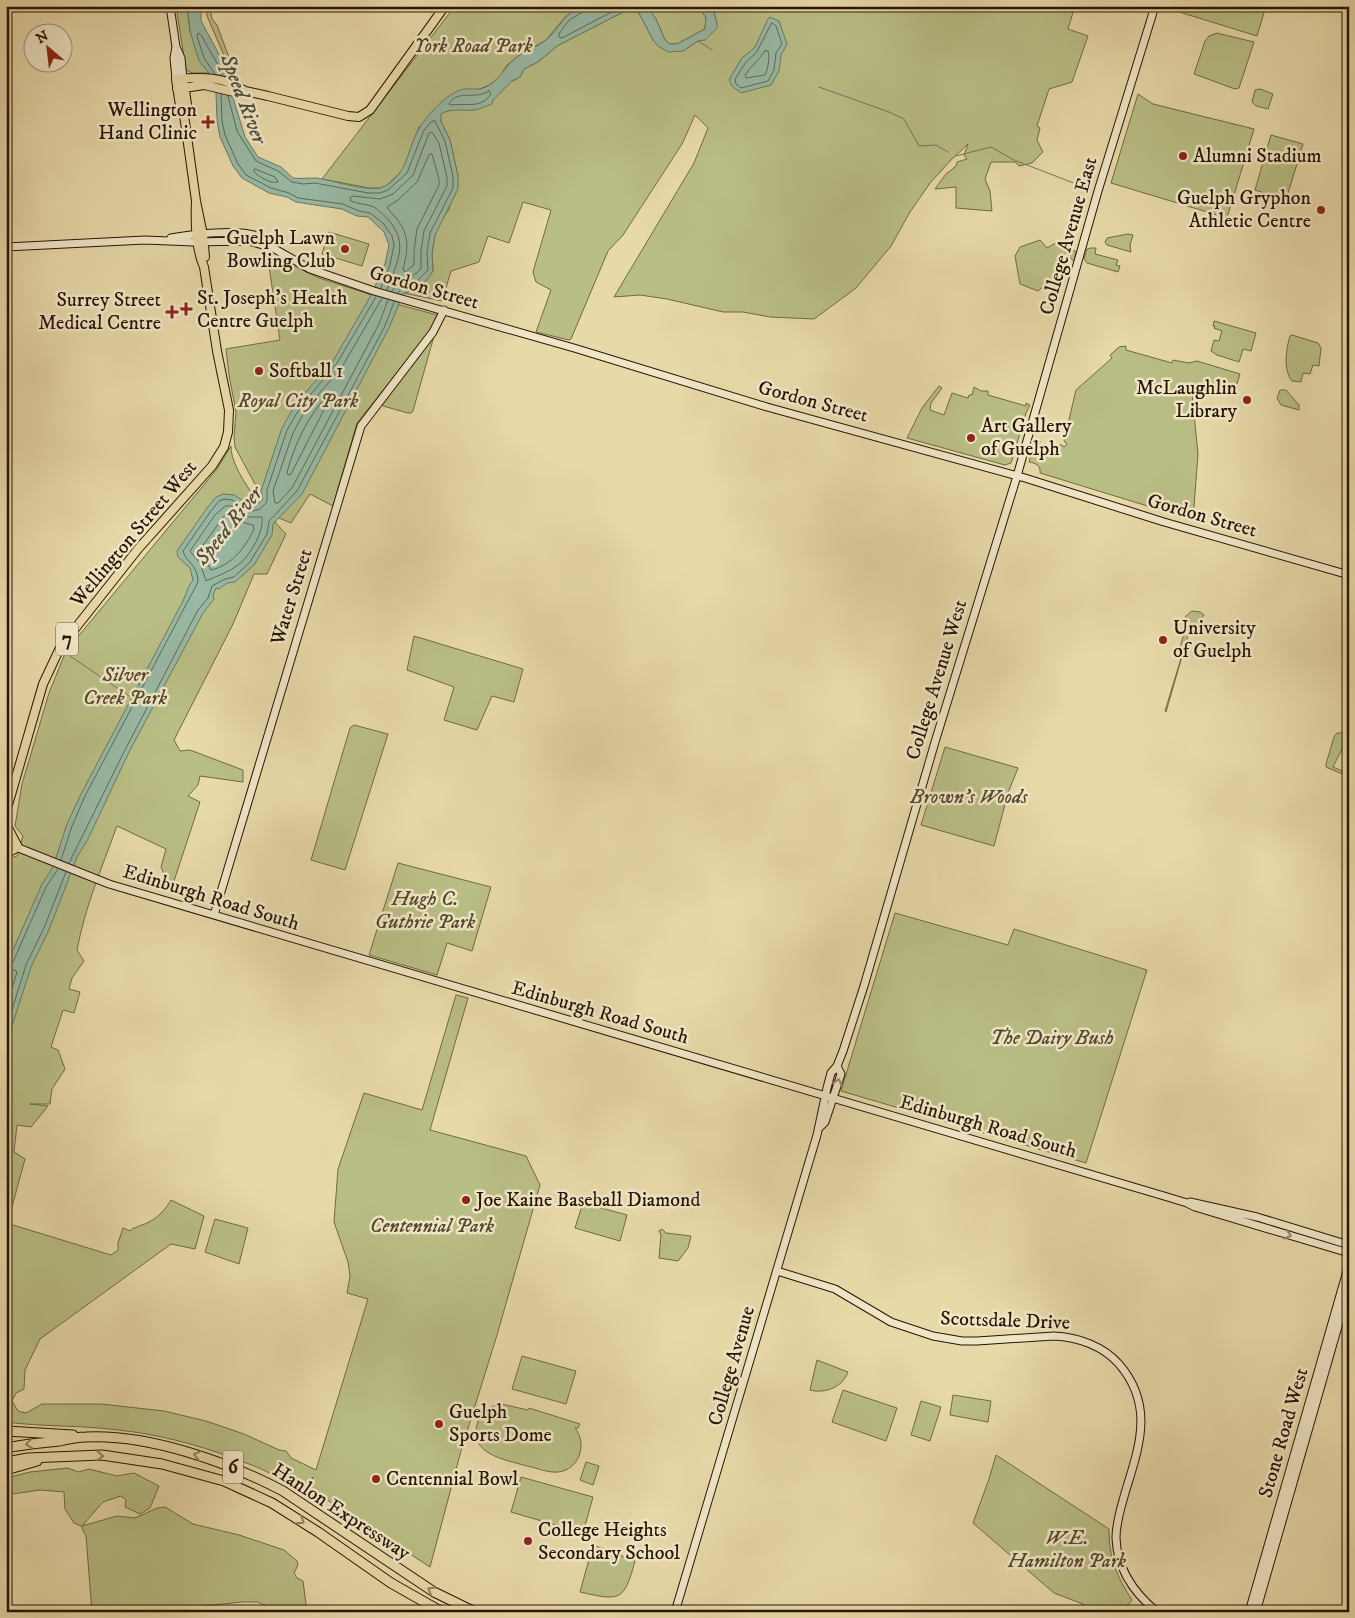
<svg xmlns="http://www.w3.org/2000/svg" width="1355" height="1618" viewBox="0 0 1355 1618" font-family="'IM FELL DW Pica',serif">
	<style>
		.green { fill: #b9be85; stroke: #706a44 }
		.water { fill: #98baa6; stroke: #6a7864 }
		.lines { fill: none; stroke-linecap: round; stroke-linejoin: round }
		.shore { stroke: #5f6854; stroke-width: 1 }
		.stream { stroke: #6a7864; stroke-width: 1 }
		.secondary-casing { stroke: #261502; stroke-width: 9 }
		.primary-casing { stroke: #261502; stroke-width: 10 }
		.highway-casing { stroke: #261502; stroke-width: 11 }
		.secondary { stroke: #f0e6c7; stroke-width: 7 }
		.primary { stroke: #e8d9a9; stroke-width: 8 }
		.highway { stroke: #e8d9a9; stroke-width: 9 }
		.rail { stroke: #261502; stroke-width: 1; stroke-dasharray: 9 9; stroke-linecap: butt }
		.oneway { stroke: #95886e }
		.oneway2 { stroke: #91815e }
		.poi-dot { fill: #8f2418; stroke: #f0e6c7; stroke-width: 2 }
		.labels { text-anchor: middle; dominant-baseline: central; stroke-width: 5; stroke-linejoin: round; paint-order: stroke }
		.shield { fill: #f0e6c7; stroke: #63543d; stroke-width: 1 }
		.shield-label { font-size: 19px; font-weight: bold; fill: #261502 }
		.park-label { font-size: 20px; font-style: italic; fill: #524829; stroke: #f0e6c7 }
		.poi-label { font-size: 20px; fill: #261502; stroke: #f0e6c7; text-anchor: start }
		.street-label { font-size: 20px; fill: #261502; stroke: #f0e6c7 }
		.water-label { font-size: 21px; font-style: italic; fill: #4e4f3b; stroke: #f0e6c7 }
	</style>
	<rect width="100%" height="100%" fill="#e8d9a9"/>
	<filter id="stains"><feTurbulence type="fractalNoise" baseFrequency=".004" numOctaves="4"/><feColorMatrix values="0 0 0 0 .2 0 0 0 0 .09 0 0 0 0 .02 0 0 0 .5 -.17"/></filter>
	<radialGradient id="worn" r=".72"><stop offset=".6" stop-color="#630" stop-opacity="0"/><stop offset="1" stop-color="#630" stop-opacity=".3"/></radialGradient>
	<!-- green -->
	<path class="green" d="M176,6H187L190,31L209,73H192L186,70Z
		M206,6H210L212,19L217,25L231,63L229,67L207,16Z
		M455,6H583L566,16L546,40L518,56L507,65L499,78L489,85L477,90L419,127L403,170L386,186L380,188H369L322,179Z
		M646,6H699L706,18L705,29L677,44H670L665,40L656,19Z
		M712,6H1075L1068,29L1088,36L1072,82L1049,89L1037,126L1040,128L1037,140L1043,152L1032,163L1019,166L1015,162H991L985,179L990,191L992,211L956,208V187L935,189L946,174L956,166L957,162L967,159L964,155L968,144L951,160L930,183L910,212L891,246L856,288L814,319L770,317L743,312H723L667,299L640,295L614,297L694,163L708,128L695,115L682,144L623,235L608,251L571,339L569,340L536,332L551,290L536,282L533,272L551,210L523,202L509,243L488,236L479,262L451,271L442,301L403,293L417,288L433,271L432,253L435,235L439,224L449,209L458,176L450,140L441,122L440,114L446,111L458,109L473,110L493,100L512,81L520,77L524,69L538,62L557,46L627,10H635L639,13L653,40L683,51L698,41L705,39L717,23Z
		M1177,6H1266L1257,36L1176,11Z
		M1217,33L1254,42L1239,88L1235,89L1194,74L1205,41L1209,36Z
		M1260,89L1273,94L1268,109L1256,106L1252,102L1255,90Z
		M1138,94L1153,104L1254,129L1227,218L1111,183Z
		M1271,135L1303,144L1286,200L1255,190Z
		M329,232L369,244L362,266L322,254Z
		M1128,234L1133,235L1130,245L1131,252L1107,245L1105,242L1107,238Z
		M1040,240L1047,248L1059,241L1076,252L1074,261L1069,257L1062,271L1038,291L1020,284L1015,256L1020,247Z
		M1091,248H1096L1095,254L1118,260L1116,265L1120,266L1118,272L1087,263L1084,259L1087,249Z
		M267,253L319,278L369,294L371,297L437,315V322L430,331L357,423L333,506L310,494L291,523L279,518L263,499L235,447L234,437L236,412L229,375L226,349L280,340Z
		M1214,321L1256,333L1251,351L1243,349L1239,362L1217,355L1211,351L1214,340L1219,341L1222,331L1214,328L1215,326H1213Z
		M1292,335L1318,343L1321,348L1319,366L1313,365L1310,374L1303,373L1301,382L1292,381C1283,370 1286,349 1290,336Z
		M434,336L413,411L411,413H408L383,406L382,404Z
		M1126,346V350L1172,363L1173,360L1189,363L1197,361L1240,374L1237,384L1218,394L1214,387L1192,394L1198,454L1193,520L1040,473C1041,466 1036,463 1029,462L1035,440L1040,441L1039,445L1050,449L1052,445H1062L1064,447L1067,444L1064,441L1076,390L1112,358L1110,355L1119,347Z
		M939,386L942,388L931,403L930,410L944,415L952,393L968,398L969,395H972L974,387L981,391H988V395L1026,406V403L1030,405L1026,413L1011,463L1005,465L907,438L922,408Z
		M1280,390H1286L1299,405V410L1281,405L1277,398Z
		M231,446C230,471 268,515 286,534L267,574H254L233,624L174,740L180,751L190,750L243,770V782L200,776L198,785L188,796L200,802L171,890L161,867L166,849L117,826C102,867 85,907 77,950L84,961L72,978L69,989L80,992L74,1013L63,1010L51,1047L58,1050L65,1069L52,1089L50,1104H30L48,1106L31,1127L17,1125L14,1152L25,1159L9,1218L13,1225L111,1255L118,1250V1243L123,1228L130,1231L133,1228H135C140,1225 143,1225 147,1223C158,1218 165,1210 171,1200L204,1216L195,1249L171,1244L40,1339L25,1370L24,1389L16,1393L12,1401L18,1411L26,1413L42,1404H101L164,1411L206,1421L244,1434L279,1450L286,1451L291,1458L316,1470L368,1299L347,1293L350,1276L348,1262L334,1222L338,1169L364,1093L422,1110L456,995L468,998L430,1130L526,1156L540,1185L497,1335L461,1451L430,1567L309,1488L313,1477L305,1494C285,1482 257,1463 233,1460L231,1457C194,1444 157,1434 118,1430C81,1425 43,1427 6,1422V862L8,859L17,856L23,836L15,826L22,784L49,693L66,651L217,469Z
		M1192,611L1200,612L1204,615L1193,632H1189L1166,712L1165,711L1182,655L1177,653L1176,648H1180L1187,622L1184,621L1186,616Z
		M414,636L523,669L514,702L492,696L477,730L444,720L454,687L407,670Z
		M354,725L388,734L345,870L311,860L350,728Z
		M1337,733H1349V740L1347,739L1333,767L1349,774L1347,776L1326,767V764L1334,737Z
		M945,747L1018,768L1008,793L994,846L921,825Z
		M398,863L491,887L472,951L447,943L437,975L369,955Z
		M895,913L1008,945L1014,929L1147,970L1086,1163L841,1091Z
		M583,1203L627,1215L620,1241L575,1228Z
		M215,1219L248,1228L239,1264L205,1252Z
		M662,1229L666,1233L691,1236L688,1248L678,1261L659,1258L661,1235L659,1231Z
		M522,1356L576,1371L566,1404L512,1389Z
		M817,1360L848,1372C843,1387 825,1394 810,1390Z
		M843,1390L897,1408L886,1441L832,1422Z
		M953,1395L991,1401L988,1422L950,1415Z
		M921,1401L941,1407L930,1441L911,1435Z
		M501,1404L528,1410L529,1408L580,1424L578,1428H575C588,1444 579,1470 558,1472C548,1473 537,1468 527,1466C507,1460 469,1455 477,1425C479,1412 489,1406 501,1404Z
		M996,1455L1109,1529C1109,1558 1116,1575 1132,1600L1122,1612H1081L1083,1604L1054,1593L973,1523L989,1479Z
		M586,1462L599,1466L593,1485L580,1480Z
		M68,1468L78,1472L89,1469L117,1476L134,1473L159,1486L150,1508L140,1514L125,1507L126,1500L121,1496L103,1502L82,1526L117,1516L135,1518L157,1508L165,1507L193,1524L239,1535L284,1550L297,1561L298,1565L294,1573L297,1578L303,1581L307,1612H276L258,1602H242L185,1608L173,1612H92L86,1536L81,1526L74,1523L65,1509L64,1492L40,1490L6,1495V1478L30,1472Z
		M521,1477L593,1497L583,1533L511,1512Z
		M593,1545L635,1561C624,1602 620,1601 580,1592Z"/>
	<!-- water -->
	<path class="water" d="M187,6H201V21L227,69V78L245,137L258,157L281,167L293,178C301,179 308,178 316,178C332,180 370,193 383,187C409,175 407,147 420,127C428,114 450,90 465,89C477,88 479,92 491,84C501,77 506,65 517,57C526,50 538,47 546,40C560,28 563,14 582,7C591,3 633,6 646,6L656,19L665,40L670,44H677L705,29L706,18L699,6H712L717,23V28L705,40L698,41L683,51L668,52L658,46L653,40L639,13L635,10H627L557,46L538,62L524,69L520,77L512,81L493,100L492,104C486,106 479,110 473,110C461,111 451,108 441,114V122L450,140L458,176V189L435,235L432,253L433,271L427,280L417,288L403,294L389,328L302,494L273,524L272,535L254,565L235,582L227,583L219,589L216,588L213,595L214,599L203,613L129,752L88,839L77,857L49,930L31,967L7,1042L6,1051V966L42,884L53,867L67,824L81,794L183,601L189,586L193,580L190,568L178,557L177,551L207,508L216,497L223,494L234,495L252,506L257,505L263,499L261,491L282,428L296,403L333,361L370,297L385,264L389,245L384,232L368,217L357,216L342,209L296,202L287,197L269,193L242,178L233,166L220,137L217,121L216,92L210,74L199,61L190,31Z
		M770,17L779,21L787,44L781,55L779,71L771,85L741,93L732,86L729,80L741,59L755,47L768,19Z"/>
	<g class="lines">
		<!-- shore -->
		<path class="shore" d="M585,6L583,12L569,20L559,34V37L562,38L623,6
			M772,23L776,26L782,44L776,53L774,70L768,81L741,88L736,84L735,79L746,62L756,53Z
			M765,51H768C770,57 768,69 765,75L746,78L745,75C751,66 759,60 765,51Z
			M215,74L204,58L197,36L198,33L201,35L221,70L222,75
			M489,91L491,94C481,109 467,103 452,105L449,104C455,93 466,96 476,95C481,95 485,93 489,91Z
			M221,94L222,121L225,135L238,164L246,175L271,188L289,193L298,198L343,204L359,211L370,213L383,223L392,236L394,245L390,265L381,288
			M228,96L237,131L256,161L278,171L292,182L303,184L315,183L368,193H380L388,190L407,173L424,130L432,121H435L445,141L453,177V188L430,233L427,252L428,270L415,283L401,289L398,293
			M432,154L439,179V185L417,229L414,251V265L405,272L403,269C408,250 410,236 397,219C394,215 389,211 387,207L398,200L417,182L429,155Z
			M255,169L275,177L278,182C271,184 259,177 254,172Z
			M387,290C395,266 409,246 391,223C387,218 380,211 374,207C367,204 358,204 351,201L350,198L353,196L380,199L393,194L413,175L429,133L432,132L439,143L447,178V186L424,231L421,251V268C414,279 398,279 392,291
			M382,298L342,367L306,409L293,433L273,491L275,503H278L292,488L379,324L388,300
			M328,397L329,400L291,474L288,475L287,472C295,444 306,420 325,398Z
			M226,506H231L249,517H262C264,531 251,555 238,565C229,572 217,576 206,581L200,563L190,551L215,515Z
			M226,514H229L245,523L253,525L254,529C245,548 232,565 211,570L200,550Z
			M61,860L72,826L85,796L198,582C198,564 186,563 183,551L211,511L219,501L224,499L232,500L253,511L260,509L267,502V490L287,430L301,406L337,363L376,297
			M69,863L125,750L198,610L208,598L212,586L225,579L234,577L250,562L267,534L269,521L297,491L385,326L394,302
			M6,965H10L13,962L46,887L58,869
			M6,972L15,970L17,972L6,1008
			M6,1029L26,965L44,928L66,872"/>
		<!-- stream -->
		<path class="stream" d="M698,41L712,50
			M819,87L889,112L904,119L919,146L936,145L948,152
			M956,156L991,147L1014,160L1084,187
			M67,654L132,698"/>
		<defs>
			<path id="secondary" d="M170,6L176,47L181,58L183,79
				M176,47L174,58L176,79
				M171,238C190,234 240,229 257,236C264,238 268,243 273,248
				M6,247L145,240L193,242L249,241L273,248L310,269L374,291L574,348L767,407L1025,478L1164,522L1349,575
				M6,843L109,884L1164,1196L1187,1203L1195,1207L1349,1253
				M214,915L361,426L433,332L444,310
				M819,1128L825,1122L841,1074L837,1066
				M1190,1202L1257,1217L1349,1245
				M777,1271L835,1289L891,1322L933,1336L962,1341H977L1054,1336C1078,1337 1103,1346 1119,1364C1155,1406 1139,1447 1125,1493C1121,1508 1116,1522 1116,1538C1117,1568 1134,1593 1157,1612
				M675,1612L817,1135L827,1088L831,1073L837,1066L843,1051L864,986L935,742L1017,476L1098,191L1155,6
				M1249,1612L1349,1264
				M1256,1612L1349,1288"/>
			<path id="primary" d="M177,89L204,85L234,92L245,91L268,96L348,116L359,117L370,110L445,6
				M184,115L187,105L184,82
				M205,257L203,235L196,201L184,115L180,106L176,79C201,77 225,76 245,91
				M6,812L43,684L59,650L70,635L138,549L212,466L224,447L228,432L229,410L217,351L204,267C195,247 195,222 196,201
				M6,824L18,847L6,854"/>
			<path id="highway" d="M6,1431L73,1435
				M6,1448C24,1444 42,1443 59,1441C68,1439 77,1437 86,1437C149,1434 228,1462 283,1491L434,1592L475,1612
				M6,1462L28,1458L102,1455L162,1464L224,1481L272,1503L318,1532L391,1583L442,1612
				M6,1470L37,1461"/>
		</defs>
		<!-- secondary casing -->
		<use href="#secondary" class="secondary-casing"/>
		<!-- primary casing -->
		<use href="#primary" class="primary-casing"/>
		<!-- highway casing -->
		<use href="#highway" class="highway-casing"/>
		<!-- secondary -->
		<use href="#secondary" class="secondary"/>
		<!-- primary -->
		<use href="#primary" class="primary"/>
		<!-- highway -->
		<use href="#highway" class="highway"/>
		<!-- rail -->
		<path class="rail" d="M6,7V6"/>
	</g>
	<!-- one-way arrows -->
	<defs><path id="oneway-chevron" d="M-2-3.5L2.5 0L-2 3.5" fill="none" stroke-width="1.6" stroke-linecap="round" stroke-linejoin="round" transform="scale(1.25)"/></defs>
	<g class="oneway">
		<use href="#oneway-chevron" transform="translate(838 1082) rotate(-74)"/>
		<use href="#oneway-chevron" transform="translate(1288 1235) rotate(16)"/>
	</g>
	<g class="oneway2">
		<use href="#oneway-chevron" transform="translate(29 1444) rotate(173)"/>
		<use href="#oneway-chevron" transform="translate(197 1455) rotate(-165)"/>
		<use href="#oneway-chevron" transform="translate(100 1456) rotate(2)"/>
		<use href="#oneway-chevron" transform="translate(301 1521) rotate(33)"/>
		<use href="#oneway-chevron" transform="translate(431 1590) rotate(-149)"/>
	</g>
	<!-- markers -->
	<g class="poi-dot">
		<path d="M205.5 114.5h5v5h5v5h-5v5h-5v-5h-5v-5h5z"/>
		<circle cx="1183" cy="156" r="5"/>
		<circle cx="1321" cy="210" r="5"/>
		<circle cx="345" cy="249" r="5"/>
		<path d="M183.5 301.5h5v5h5v5h-5v5h-5v-5h-5v-5h5z"/>
		<path d="M169.5 304.5h5v5h5v5h-5v5h-5v-5h-5v-5h5z"/>
		<circle cx="259" cy="371" r="5"/>
		<circle cx="1247" cy="400" r="5"/>
		<circle cx="971" cy="438" r="5"/>
		<circle cx="1163" cy="640" r="5"/>
		<circle cx="466" cy="1200" r="5"/>
		<circle cx="439" cy="1424" r="5"/>
		<circle cx="376" cy="1479" r="5"/>
		<circle cx="528" cy="1541" r="5"/>
	</g>
	<g class="labels">
		<!-- shield labels -->
		<g class="shield">
			<rect x="56" y="622.5" width="22" height="33" rx="4"/>
			<rect x="223" y="1450.5" width="20" height="33" rx="4"/>
		</g>
		<g class="shield-label">
			<text x="67" y="639">7</text>
			<text x="233" y="1467">6</text>
		</g>
		<!-- park labels -->
		<g class="park-label">
			<text x="473" y="46">York Road Park</text>
			<text x="298" y="401">Royal City Park</text>
			<text x="125" y="675">Silver<tspan x="125" dy="23">Creek Park</tspan></text>
			<text x="969" y="797">Brown's Woods</text>
			<text x="425" y="899">Hugh C.<tspan x="425" dy="23">Guthrie Park</tspan></text>
			<text x="1052" y="1038">The Dairy Bush</text>
			<text x="432" y="1226">Centennial Park</text>
			<text x="1067" y="1538">W.E.<tspan x="1067" dy="23">Hamilton Park</tspan></text>
		</g>
		<!-- poi labels -->
		<g class="poi-label">
			<text x="197" y="110" text-anchor="end">Wellington<tspan x="197" dy="23">Hand Clinic</tspan></text>
			<text x="1193" y="156">Alumni Stadium</text>
			<text x="1311" y="198" text-anchor="end">Guelph Gryphon<tspan x="1311" dy="23">Athletic Centre</tspan></text>
			<text x="335" y="238" text-anchor="end">Guelph Lawn<tspan x="335" dy="23">Bowling Club</tspan></text>
			<text x="197" y="298">St. Joseph's Health<tspan x="197" dy="23">Centre Guelph</tspan></text>
			<text x="161" y="300" text-anchor="end">Surrey Street<tspan x="161" dy="23">Medical Centre</tspan></text>
			<text x="269" y="371">Softball 1</text>
			<text x="1237" y="388" text-anchor="end">McLaughlin<tspan x="1237" dy="23">Library</tspan></text>
			<text x="981" y="426">Art Gallery<tspan x="981" dy="23">of Guelph</tspan></text>
			<text x="1173" y="628">University<tspan x="1173" dy="23">of Guelph</tspan></text>
			<text x="476" y="1200">Joe Kaine Baseball Diamond</text>
			<text x="449" y="1412">Guelph<tspan x="449" dy="23">Sports Dome</tspan></text>
			<text x="386" y="1479">Centennial Bowl</text>
			<text x="538" y="1530">College Heights<tspan x="538" dy="23">Secondary School</tspan></text>
		</g>
		<!-- street labels -->
		<g class="street-label">
			<text transform="translate(1069 236) rotate(-74)">College Avenue East</text>
			<text transform="translate(424 288) rotate(16)">Gordon Street</text>
			<text transform="translate(813 402) rotate(15)">Gordon Street</text>
			<text transform="translate(1202 516) rotate(16)">Gordon Street</text>
			<text transform="translate(134 534) rotate(-50)">Wellington Street West</text>
			<text transform="translate(292 597) rotate(-73)">Water Street</text>
			<text transform="translate(937 680) rotate(-73)">College Avenue West</text>
			<text transform="translate(211 898) rotate(17)">Edinburgh Road South</text>
			<text transform="translate(600 1013) rotate(16)">Edinburgh Road South</text>
			<text transform="translate(988 1127) rotate(16)">Edinburgh Road South</text>
			<text transform="translate(1005 1321) rotate(2)">Scottsdale Drive</text>
			<text transform="translate(732 1366) rotate(-74)">College Avenue</text>
			<text transform="translate(1284 1433) rotate(-74)">Stone Road West</text>
			<text transform="translate(341 1512) rotate(33)">Hanlon Expressway</text>
		</g>
		<!-- water labels -->
		<g class="water-label">
			<text transform="translate(243 99) rotate(69)">Speed River</text>
			<text transform="translate(229 526) rotate(-51)">Speed River</text>
		</g>
	</g>
	<!-- margin -->
	<rect width="1355" height="1618" fill="none" stroke="#e8d9a9" stroke-width="25"/>
	<rect x="8" y="8" width="1340" height="1603" fill="none" stroke="#261502" stroke-width="2.5"/>
	<rect x="12" y="12" width="1330" height="1593" fill="none" stroke="#261502"/>
	<!-- north arrow -->
	<g transform="translate(48 48) rotate(332)"><circle r="24" fill="#f0e6c7" stroke="#9f9278"/>
	<path d="M0-4L9 19L0 12L-9 19Z" fill="#8f2418"/>
	<text y="-8" font-size="14" font-weight="bold" text-anchor="middle" fill="#261502">N</text>
	</g>
	<rect width="100%" height="100%" filter="url(#stains)"/>
	<rect width="100%" height="100%" fill="url(#worn)"/>
</svg>
